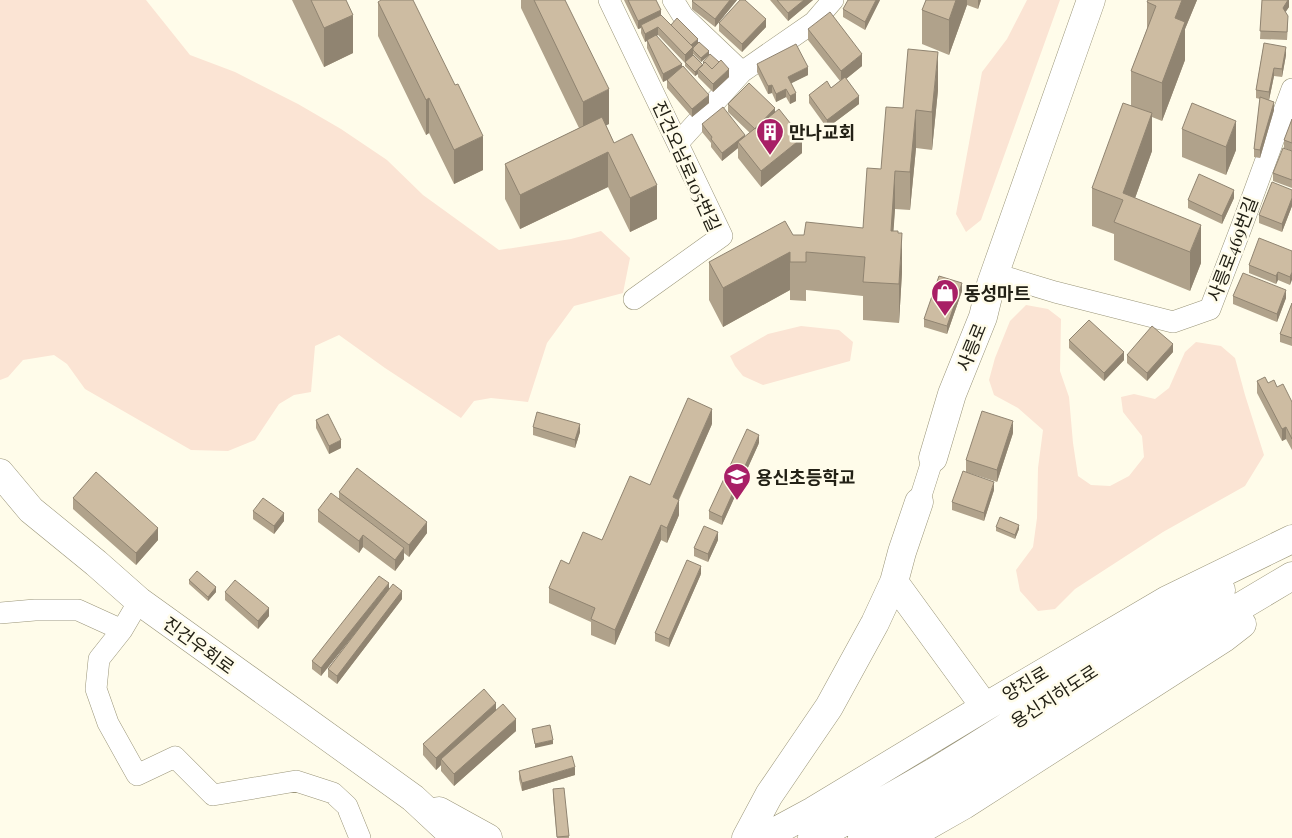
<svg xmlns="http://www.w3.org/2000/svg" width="1292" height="838" viewBox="0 0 1292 838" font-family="'Playfair Display','Noto Sans KR',serif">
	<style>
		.green { fill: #fbe4d4 }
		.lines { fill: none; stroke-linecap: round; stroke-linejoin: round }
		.street-casing { stroke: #9a9579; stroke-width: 22 }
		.secondary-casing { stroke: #9a9579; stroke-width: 29 }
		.street { stroke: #fff; stroke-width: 21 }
		.secondary { stroke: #fff; stroke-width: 28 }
		.wall { fill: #b0a28b }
		.shaded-wall { fill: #908471 }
		.building { fill: #cdbca2; stroke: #908471 }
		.labels { text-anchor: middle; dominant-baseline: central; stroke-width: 5; stroke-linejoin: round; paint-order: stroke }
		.poi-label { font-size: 18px; font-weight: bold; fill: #232116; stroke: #fffcea; text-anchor: start }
		.street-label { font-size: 18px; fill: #232116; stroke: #fffcea }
	</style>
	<rect width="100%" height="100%" fill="#fffcea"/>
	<!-- green -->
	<path class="green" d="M0,0H146L190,55L235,72L298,104L341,129L387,160L423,195L499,250L571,239L601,231L630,258L623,293L574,306L547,343L528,402L491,398L474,401L461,418L385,368L339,335L315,346L311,392L294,395L279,404L255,440L228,451L191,450L85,389L67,364L54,355L23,360L8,377L0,380Z
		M1027,0H1060L981,220L966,232L956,214L982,72L1007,39Z
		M1026,305L1048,309L1061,319L1060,371L1069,397L1073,443L1078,476L1091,485L1110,486L1129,476L1144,457L1142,436L1123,412L1121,397L1134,394L1155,399L1169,388L1185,352L1196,342L1221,346L1235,358L1245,395L1264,455L1245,486L1163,532L1075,589L1055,609L1038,611L1020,591L1016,570L1033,547L1037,518L1038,468L1043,430L1018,408L994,395L989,380L995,358L1010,321Z
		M801,326L839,330L853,342L850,361L763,385L743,376L735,366L730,356L768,334Z"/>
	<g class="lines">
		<defs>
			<path id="street" d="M609,0L722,236L634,299
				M673,0L683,16L742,72
				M678,143L742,72L814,22L833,0
				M991,284L1009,278L1055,292L1173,322L1210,309L1241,228L1292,89
				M919,502L933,458
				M139,601L122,630L99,659L96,689L108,723L137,775L175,757L213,795L296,781L333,793L347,806L360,838
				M0,613L35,610H78L122,630"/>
			<path id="secondary" d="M933,458L952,394L983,317L991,284L1091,0
				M0,473L31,510L96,563L139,601L413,798L456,838
				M894,582L985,707
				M439,811L488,838
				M746,838L769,795L829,707L875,623L894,582L902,552L919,502
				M763,838L813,811L985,707L1167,600L1292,539
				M812,838C900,796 982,743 1064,690C1116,656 1168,623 1221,590
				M862,838L910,813L1149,661L1292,576
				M906,838L964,805L1224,638L1242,624"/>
		</defs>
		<!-- street casing -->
		<use href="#street" class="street-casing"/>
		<!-- secondary casing -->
		<use href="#secondary" class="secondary-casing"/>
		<!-- street -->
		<use href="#street" class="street"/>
		<!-- secondary -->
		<use href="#secondary" class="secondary"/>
	</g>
	<!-- wall -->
	<path class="wall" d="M292,0H346L353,53L324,67Z
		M521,0H565L609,124L606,125L614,143L657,219L630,232L608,187L520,229L505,199V164L579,128L521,8Z
		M624,0H656L661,15L671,25L698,43L693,47L709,55L701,62L693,54V55L703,65V62L729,77L713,92L698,77V74L695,76L685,66V63L658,35L656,36L682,67L709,103L692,117L667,88V80L663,82L647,48V41L645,42L641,33V28L638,29Z
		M737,0L715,27L692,9V1Z
		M770,0H813L788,21Z
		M880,0L865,30L843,17V9Z
		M926,0H981L978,9L967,5L949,55L922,44V10Z
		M1148,0H1197L1185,29V60L1162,121L1152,117V151L1135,198L1201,263L1190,291L1114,260V234L1092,226V188L1131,106V71L1147,29V2Z
		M1262,0H1289V7L1285,12L1288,24L1287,40L1260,39Z
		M378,2L455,85L483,170L454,184L429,133L426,135L378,36Z
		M719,23L766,27L742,52L719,31Z
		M808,29L862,66L846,79L859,104L827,128L809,103V95L831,88L840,81L808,40Z
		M1264,43L1286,55L1282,77L1274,76L1269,100L1274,110L1260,158L1254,157V149L1260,99L1256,98V90Z
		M757,64L808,75L791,83L796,101L790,104L786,97L776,102L772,93L768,94L757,72Z
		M938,90L932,150L916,148L910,210L895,209L893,231L902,272L899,323L863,320V296L806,290V301L790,300V290L723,327L709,300V262L793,235H804L863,228L881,169L903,108Z
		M728,104L775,112L802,153L761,187L738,158V148L722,161L711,147V143L702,132V124L745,137L750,133L728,112Z
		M1292,119V151L1284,148V140Z
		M1182,129L1236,150L1226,175L1182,157Z
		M1292,151V188L1273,181V173Z
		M1292,190V206L1282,232L1259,223V215Z
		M1234,198L1222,224L1188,208V200Z
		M1292,251L1290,285L1278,280L1276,284L1249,273V265Z
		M962,291L947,334L924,327V319Z
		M1233,296L1286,298L1277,322L1233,304Z
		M1292,303V346L1280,342V334Z
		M1069,340L1124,360L1104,381L1069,348Z
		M1173,352L1147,381L1127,363V355Z
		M1257,381L1268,383L1277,387L1292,402V450L1286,439L1282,441L1257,393Z
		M316,420L341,448L329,454L316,428Z
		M712,424L679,500V515L667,543L661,540L615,645L591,635V622L549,603V588L569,564L602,540L650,485Z
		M533,427L580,432L575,448L533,435Z
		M1013,433L997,482L966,472V460Z
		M759,443L722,525L709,519V511Z
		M994,490L984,521L952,510V502Z
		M339,492L427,533L409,557L404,553V559L395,571L363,547L359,553L318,522V510L339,498Z
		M73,498L158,540L136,565L73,509Z
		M253,511L284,521L274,534L253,519Z
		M996,527L1019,529L1015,539L996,531Z
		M718,540L708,562L694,556V548Z
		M701,574L669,647L655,641V633Z
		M189,580L216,592L208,601L189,584Z
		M389,590L402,599L337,684L328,677V669L359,628L321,676L312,669V661Z
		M225,592L269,616L258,629L225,600Z
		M496,710L516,731L454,786L441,771V765L436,770L423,755V744Z
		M519,771L575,775L522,791L519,779Z
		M553,789L569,836V838H557L553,797Z"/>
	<!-- shaded-wall -->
	<path class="shaded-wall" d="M730,0H737L715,27V19Z
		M804,0H813L788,21V13Z
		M876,0H880L865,30V22Z
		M956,0H967V5L949,55V20Z
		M978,0H981L978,9Z
		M1182,0H1197L1185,29V60L1162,121V83L1175,18Z
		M1288,0H1289V7L1283,16V8Z
		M661,10V18L641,25V28L638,29V21Z
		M353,15V53L324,67V28Z
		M766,19V27L742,52V44Z
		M658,27V35L645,42V34Z
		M698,39V43L690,50V46Z
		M693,47V55L685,63V55Z
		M1286,47V55L1282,77V69Z
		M709,51V55L701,62V58Z
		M938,52V90L932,150V112Z
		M862,54V66L841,83V71Z
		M682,64V72L663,82V74Z
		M808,67V75L788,85V77Z
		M1274,68V76L1269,100V92Z
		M729,69V77L713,92V84Z
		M698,70V74L695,76V72Z
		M772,85V93L768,94V86Z
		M609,89V124L583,136V102Z
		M786,89V97L776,102V94Z
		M796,93V101L790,104V96Z
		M709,95V103L692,117V109Z
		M859,96V104L827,128V120Z
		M429,98V133L426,135V100Z
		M1274,102V110L1260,158V150Z
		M775,108V116L755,129Z
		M916,110V148L910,210V172Z
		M1152,113V151L1125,226L1123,193Z
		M1236,121V150L1226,175V147Z
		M745,135V143L738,142V148L722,161V153Z
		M483,136V170L454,184V150Z
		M802,138V153L761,187V171Z
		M608,152V187L520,229V195Z
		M895,171V209L891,269V231Z
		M657,185V219L630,232V198Z
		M1234,190V198L1222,224V216Z
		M1292,198V206L1282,232V224Z
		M1201,225V263L1190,291V252Z
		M902,233V272L899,323V284Z
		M790,252V290L723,327V288Z
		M1278,272V280L1276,284V276Z
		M1292,272V280L1290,285V277Z
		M962,283V291L947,334V326Z
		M1286,290V298L1277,322V314Z
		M1173,344V352L1147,381V373Z
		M1124,352V360L1104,381V373Z
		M712,409V424L673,512V497Z
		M1013,421V433L997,482V470Z
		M580,424V432L575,448V440Z
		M1286,427V439L1282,441V429Z
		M759,435V443L722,525V517Z
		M341,440V448L329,454V446Z
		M994,482V490L984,521V513Z
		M679,500V515L667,543V528Z
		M284,513V521L274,534V526Z
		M427,522V533L409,557V545Z
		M661,525V540L615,645V630Z
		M1019,525V529L1015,539V535Z
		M158,528V540L136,565V553Z
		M718,532V540L708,562V554Z
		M363,535V547L359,553V541Z
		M404,548V559L395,571V560Z
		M701,566V574L669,647V639Z
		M389,583V591L321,676V668Z
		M216,587V592L208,601V597Z
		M402,591V599L337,684V676Z
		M269,608V616L258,629V621Z
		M496,703V714L441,759V765L436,770V758Z
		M516,719V731L454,786V774Z
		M553,740V744L535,748V744Z
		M575,767V775L522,791V783Z"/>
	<!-- building -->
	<path class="building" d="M311,0H346L353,15L324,28Z
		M381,0H413L455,85L458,84L483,136L454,150L429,98L426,100L378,2Z
		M534,0H565L609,89L583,102Z
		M628,0H656L661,10L638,21Z
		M693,0H730L715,19L692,1Z
		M740,0H745L766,19L742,44L719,23Z
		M777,0H804L788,13Z
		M848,0H876L865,22L843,9Z
		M926,0H956L949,20L922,10Z
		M1148,0H1182L1175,18L1185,22L1162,83L1131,71L1156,6L1147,2Z
		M1262,0H1288L1283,8L1288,16L1287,32L1260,31Z
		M830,12L862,54L841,71L808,29Z
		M661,15L693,47L685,55L658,27L645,34L641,25Z
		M677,18L698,39L691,45L671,25Z
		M656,35L682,64L663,74L647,40Z
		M699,42L709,51L701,58L693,50V48Z
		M1264,43L1286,47L1282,69L1274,68L1269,92L1256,90Z
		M796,44L808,67L788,77L796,93L790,96L786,89L776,94L772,85L768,86L757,64Z
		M908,49L938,52L932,112L916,110L910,172L895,171L891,231H898V233H902L899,284L863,282L865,257L806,252V262H790V252L723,288L709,262L785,221L793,235H804L806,222L863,228L867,168L881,169L886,107L903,108Z
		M710,54L719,62L712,69L705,62L704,63L703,62Z
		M693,55L703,65L695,72L685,62Z
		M721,60L729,69L713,84L698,69L705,62L712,69Z
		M683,66L709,95L692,109L667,80Z
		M845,77L859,96L827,120L809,95L827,81L831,88Z
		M749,83L775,108L755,129L728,104Z
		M1260,97L1274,102L1260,150L1254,149Z
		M1123,103L1152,113L1123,193L1201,225L1190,252L1114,222L1123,200L1092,188Z
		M1192,103L1236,121L1226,147L1182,129Z
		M723,107L745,135L722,153L711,139L712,137L702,124Z
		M779,109L802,138L761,171L738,142Z
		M602,117L614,143L632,134L657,185L630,198L608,152L520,195L505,164Z
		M1292,119V143L1284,140Z
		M1283,148L1292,151V180L1273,173Z
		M1199,174L1234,190L1222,216L1188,200Z
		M1272,182L1292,190V198L1282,224L1259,215Z
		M1259,238L1292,251V272L1290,277L1278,272L1276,276L1249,265Z
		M1243,273L1286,290L1277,314L1233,296Z
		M939,276L962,283L947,326L924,319Z
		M1292,303V338L1280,334Z
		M1089,320L1124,352L1104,373L1069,340Z
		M1152,326L1173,344L1147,373L1127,355Z
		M1265,377L1268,383L1274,380L1277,387L1283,384L1292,402V439L1286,427L1282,429L1257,381Z
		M688,398L712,409L673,497L679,500L667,528L661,525L615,630L591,619L595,608L549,588L561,560L569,564L583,532L602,540L630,476L650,485Z
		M982,411L1013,421L997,470L966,460Z
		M537,412L580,424L575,440L533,427Z
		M328,414L341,440L329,446L316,420Z
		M747,429L759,435L722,517L709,511Z
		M357,468L427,522L409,545L339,492Z
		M963,471L994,482L984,513L952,502Z
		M96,472L158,528L136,553L73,498Z
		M331,493L404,548L395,560L363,535L359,541L318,510Z
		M263,498L284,513L274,526L253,511Z
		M1000,517L1019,525L1015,535L996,527Z
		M704,526L718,532L708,554L694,548Z
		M687,560L701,566L669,639L655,633Z
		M197,571L216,587L208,597L189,580Z
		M379,576L389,583L321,668L312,661Z
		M235,580L269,608L258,621L225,592Z
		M393,584L402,591L337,676L328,669Z
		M484,689L496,703L436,758L423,744Z
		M503,704L516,719L454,774L441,759Z
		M550,725L553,740L535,744L532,729Z
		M572,756L575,767L522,783L519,771Z
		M564,788L569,836L557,837L553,789Z"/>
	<!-- icons -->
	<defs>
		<symbol id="building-pin" viewBox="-11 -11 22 30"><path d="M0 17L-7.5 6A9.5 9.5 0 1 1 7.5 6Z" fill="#a81f66" stroke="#fffcea"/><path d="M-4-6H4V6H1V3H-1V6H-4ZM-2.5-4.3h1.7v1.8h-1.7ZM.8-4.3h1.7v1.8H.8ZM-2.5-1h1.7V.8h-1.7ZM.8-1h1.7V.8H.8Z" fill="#fff"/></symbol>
		<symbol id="shop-pin" viewBox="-11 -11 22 30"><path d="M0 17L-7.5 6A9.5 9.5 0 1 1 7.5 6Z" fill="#a81f66" stroke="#fffcea"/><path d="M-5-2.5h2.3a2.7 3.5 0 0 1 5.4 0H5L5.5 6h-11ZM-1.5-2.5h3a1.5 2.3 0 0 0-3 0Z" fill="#fff"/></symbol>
		<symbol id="school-pin" viewBox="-11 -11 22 30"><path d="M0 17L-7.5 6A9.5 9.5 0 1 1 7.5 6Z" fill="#a81f66" stroke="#fffcea"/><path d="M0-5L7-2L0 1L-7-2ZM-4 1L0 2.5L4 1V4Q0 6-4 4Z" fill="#fff"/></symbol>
	</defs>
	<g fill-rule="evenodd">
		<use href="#building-pin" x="754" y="116" width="32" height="43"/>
		<use href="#shop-pin" x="929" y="277" width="32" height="43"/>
		<use href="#school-pin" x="721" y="461" width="32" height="43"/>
	</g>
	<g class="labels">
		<!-- poi labels -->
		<g class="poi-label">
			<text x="789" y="132">만나교회</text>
			<text x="964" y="293">동성마트</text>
			<text x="756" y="477">용신초등학교</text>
		</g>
		<!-- street labels -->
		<g class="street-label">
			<text transform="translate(687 166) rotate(66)">진건오남로105번길</text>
			<text transform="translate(1232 249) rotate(-69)">사릉로469번길</text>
			<text transform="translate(971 347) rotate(-68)">사릉로</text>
			<text transform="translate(199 645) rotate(36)">진건우회로</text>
			<text transform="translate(1025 683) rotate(-31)">양진로</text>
			<text transform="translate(1054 696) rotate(-33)">용신지하도로</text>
		</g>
	</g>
</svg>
